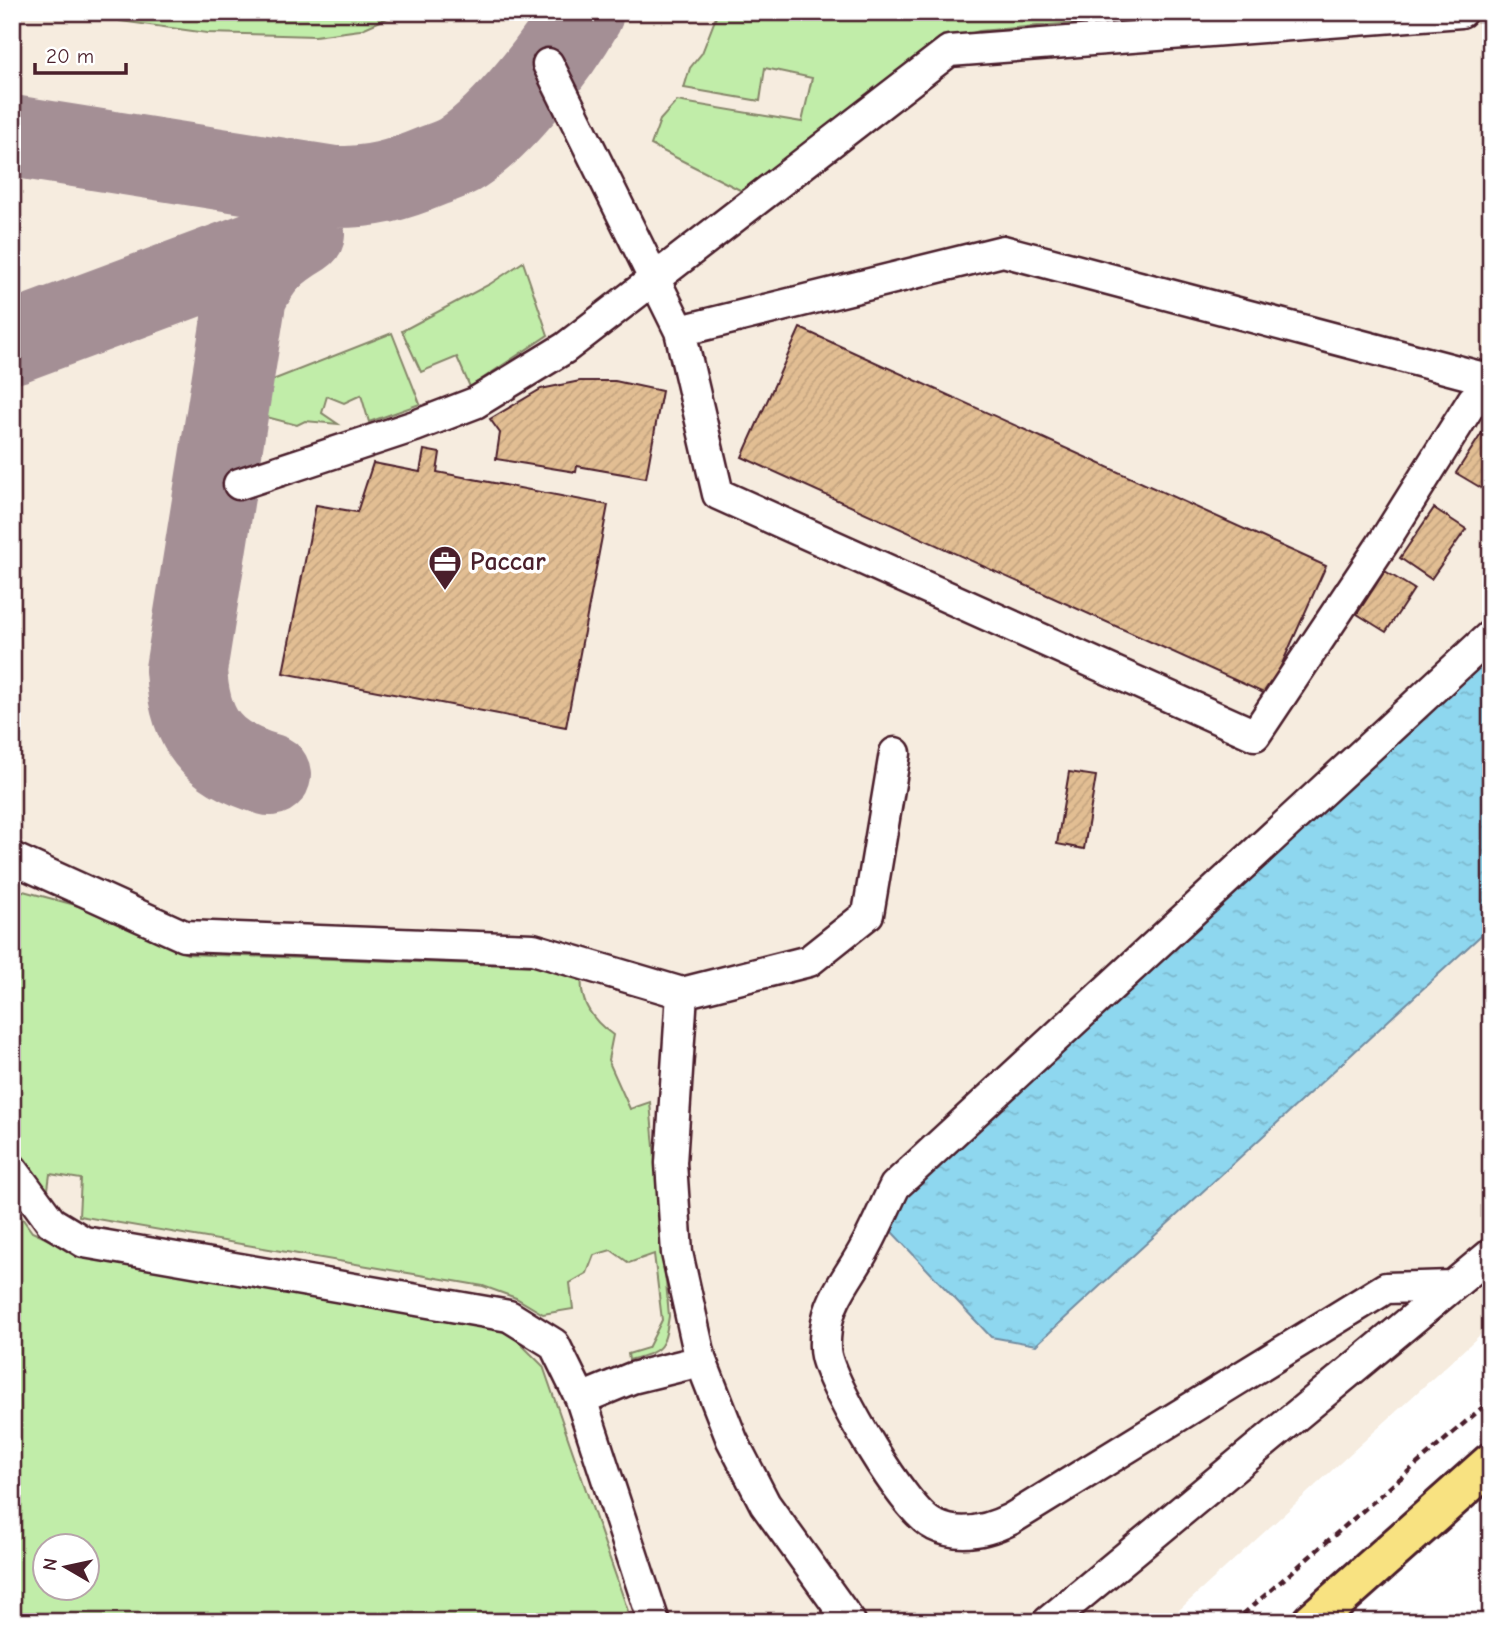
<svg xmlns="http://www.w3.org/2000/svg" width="1503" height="1634" viewBox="0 0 1503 1634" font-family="'Comic Neue',sans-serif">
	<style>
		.built { fill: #f6ecdf; fill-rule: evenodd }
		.green { fill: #c1eda9; stroke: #86866a; stroke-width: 2; fill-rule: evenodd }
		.water { fill: url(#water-ripples); stroke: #738da1; stroke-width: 2 }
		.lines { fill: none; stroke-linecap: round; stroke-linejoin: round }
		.taxiway { stroke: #a48f95; stroke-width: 82 }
		.building { fill: url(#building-hatch); stroke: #4a1f2b; stroke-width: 2 }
		.minor-casing { stroke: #4a1f2b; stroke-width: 35 }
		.major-casing { stroke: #4a1f2b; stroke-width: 44 }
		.path { stroke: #4a1f2b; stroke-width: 4.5; stroke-dasharray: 7 5; stroke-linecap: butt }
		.minor { stroke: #fff; stroke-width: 30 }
		.major { stroke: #f8e281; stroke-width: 38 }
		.labels { text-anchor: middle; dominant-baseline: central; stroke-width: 7; stroke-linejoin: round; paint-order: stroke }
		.poi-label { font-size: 26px; font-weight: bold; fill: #4a1f2b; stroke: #fff; text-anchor: start }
	</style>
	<defs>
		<pattern id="water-ripples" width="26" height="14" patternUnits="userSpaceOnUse" patternTransform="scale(1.75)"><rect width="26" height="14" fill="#8ed7ef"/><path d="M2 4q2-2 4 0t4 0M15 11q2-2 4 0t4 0" fill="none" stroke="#7cb8cd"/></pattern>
		<pattern id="building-hatch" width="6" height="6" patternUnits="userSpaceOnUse" patternTransform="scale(1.75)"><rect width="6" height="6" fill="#e2be93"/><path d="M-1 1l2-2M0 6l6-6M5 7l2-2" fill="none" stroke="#c3a37f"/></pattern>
	</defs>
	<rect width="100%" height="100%" fill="#fff"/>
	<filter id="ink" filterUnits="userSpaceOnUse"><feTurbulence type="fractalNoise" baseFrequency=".0143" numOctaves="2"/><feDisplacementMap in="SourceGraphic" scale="14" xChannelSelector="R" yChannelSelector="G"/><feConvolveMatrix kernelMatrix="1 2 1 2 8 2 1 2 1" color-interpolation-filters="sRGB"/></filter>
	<g filter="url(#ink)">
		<!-- built -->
		<path class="built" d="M12,12H1491V1325L1166,1622H12ZM46,1546H88V1588H46Z"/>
		<!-- green -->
		<path class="green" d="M121,12H401L360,30L315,36L207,33L120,21Z
			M718,12H1204L979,31L932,46L742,191L651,145L660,120L677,101L802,122L812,78L765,68L760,101L684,88L690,68L702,53Z
			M523,262L548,335L470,387L457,357L421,372L402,331L490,284Z
			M392,333L420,404L369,422L361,395L344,403L327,396L322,413L338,424L305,421L297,425L255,414L260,385Z
			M12,888L116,916L187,954L562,967L582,977C579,1003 593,1021 613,1035L608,1060L630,1109L650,1102L669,1316C664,1350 662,1351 629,1360L628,1354L648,1348L662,1320L654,1254L629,1263L611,1250L594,1255L587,1273L570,1283L573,1309L543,1314L516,1298L483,1286L79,1216L81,1179L50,1174L47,1197L12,1148Z
			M12,1204L32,1232L62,1246L472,1318L513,1336L543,1366L628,1611L616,1622H12ZM46,1546H88V1588H46Z"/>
		<!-- water -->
		<path class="water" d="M1491,650V926L1036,1345L991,1337L892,1232L907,1187Z"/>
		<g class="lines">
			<!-- taxiway -->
			<path class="taxiway" d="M12,136L334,187C374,187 396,181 432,166C442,162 453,159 462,153C504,125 558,56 583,12
				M12,343L299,236
				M270,775C211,758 190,732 186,670L246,296C261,264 274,252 304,234"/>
		</g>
		<!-- building -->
		<path class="building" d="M800,328L1326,566L1268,695L742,457Z
			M580,381H615L662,391L646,478L577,466L576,472L496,459L500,433L490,419L541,389Z
			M1489,422L1491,423V487L1488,492L1456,473Z
			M424,450L440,453L437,472L608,505L566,727L283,673L316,505L357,512L373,463L420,472Z
			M1434,508L1466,529L1431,579L1400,558Z
			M1385,571L1414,589L1386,632L1357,614Z
			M1069,772L1096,776L1084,849L1057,844Z"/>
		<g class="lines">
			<defs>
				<path id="minor" d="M548,64L680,331L1003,251L1491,380
					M680,331L718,494L1255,735L1385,540L1473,400L1491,395
					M239,484L415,426L475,403L565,348L949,51L1461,12
					M12,858L184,936L533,949L682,993L809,961L868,914L895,753
					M682,993L671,1163L677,1253L701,1361L732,1440L765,1504L850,1622
					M12,1169L51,1222L84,1242L509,1316L554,1344L581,1399L654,1622
					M1452,1286L1386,1288L1011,1519C987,1531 960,1538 934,1525C904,1511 834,1390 826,1356C824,1348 825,1337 826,1329C829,1298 851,1275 865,1248C876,1228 885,1206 895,1186L1491,635
					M581,1399L632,1378L701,1361
					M1048,1622L1491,1254"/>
				<path id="major" d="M1312,1622L1491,1463"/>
			</defs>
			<!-- minor casing -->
			<use href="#minor" class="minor-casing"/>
			<!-- major casing -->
			<use href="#major" class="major-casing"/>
			<!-- path -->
			<path class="path" d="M1234,1622L1491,1400"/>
			<!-- minor -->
			<use href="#minor" class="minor"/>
			<!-- major -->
			<use href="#major" class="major"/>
		</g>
	</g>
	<!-- icons -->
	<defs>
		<symbol id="office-pin" viewBox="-11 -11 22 30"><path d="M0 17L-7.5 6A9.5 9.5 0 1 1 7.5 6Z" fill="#4a1f2b" stroke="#fff"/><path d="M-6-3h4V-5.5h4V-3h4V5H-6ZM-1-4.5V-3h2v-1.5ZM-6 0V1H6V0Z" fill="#fff"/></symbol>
	</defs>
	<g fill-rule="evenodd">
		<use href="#office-pin" x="426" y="543" width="38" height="52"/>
	</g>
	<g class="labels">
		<!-- poi labels -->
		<g class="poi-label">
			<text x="470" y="562">Paccar</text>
		</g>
	</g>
	<!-- margin -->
	<rect width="1503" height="1634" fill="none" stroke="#fff" stroke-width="42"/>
	<rect x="21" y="21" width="1461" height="1592" fill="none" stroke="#4a1f2b" stroke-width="2.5" filter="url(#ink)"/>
	<!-- north arrow -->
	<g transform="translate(66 1567) rotate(279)"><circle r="33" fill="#ffffff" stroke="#b7a5aa" stroke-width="2"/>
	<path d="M0-5L12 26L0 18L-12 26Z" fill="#4a1f2b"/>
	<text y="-10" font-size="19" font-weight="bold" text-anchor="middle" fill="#4a1f2b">N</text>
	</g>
	<!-- scale -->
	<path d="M35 63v10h91v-10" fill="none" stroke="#4a1f2b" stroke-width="3.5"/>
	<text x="46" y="63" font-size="21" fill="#4a1f2b" stroke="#ffffff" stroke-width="5" paint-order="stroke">20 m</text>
</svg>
